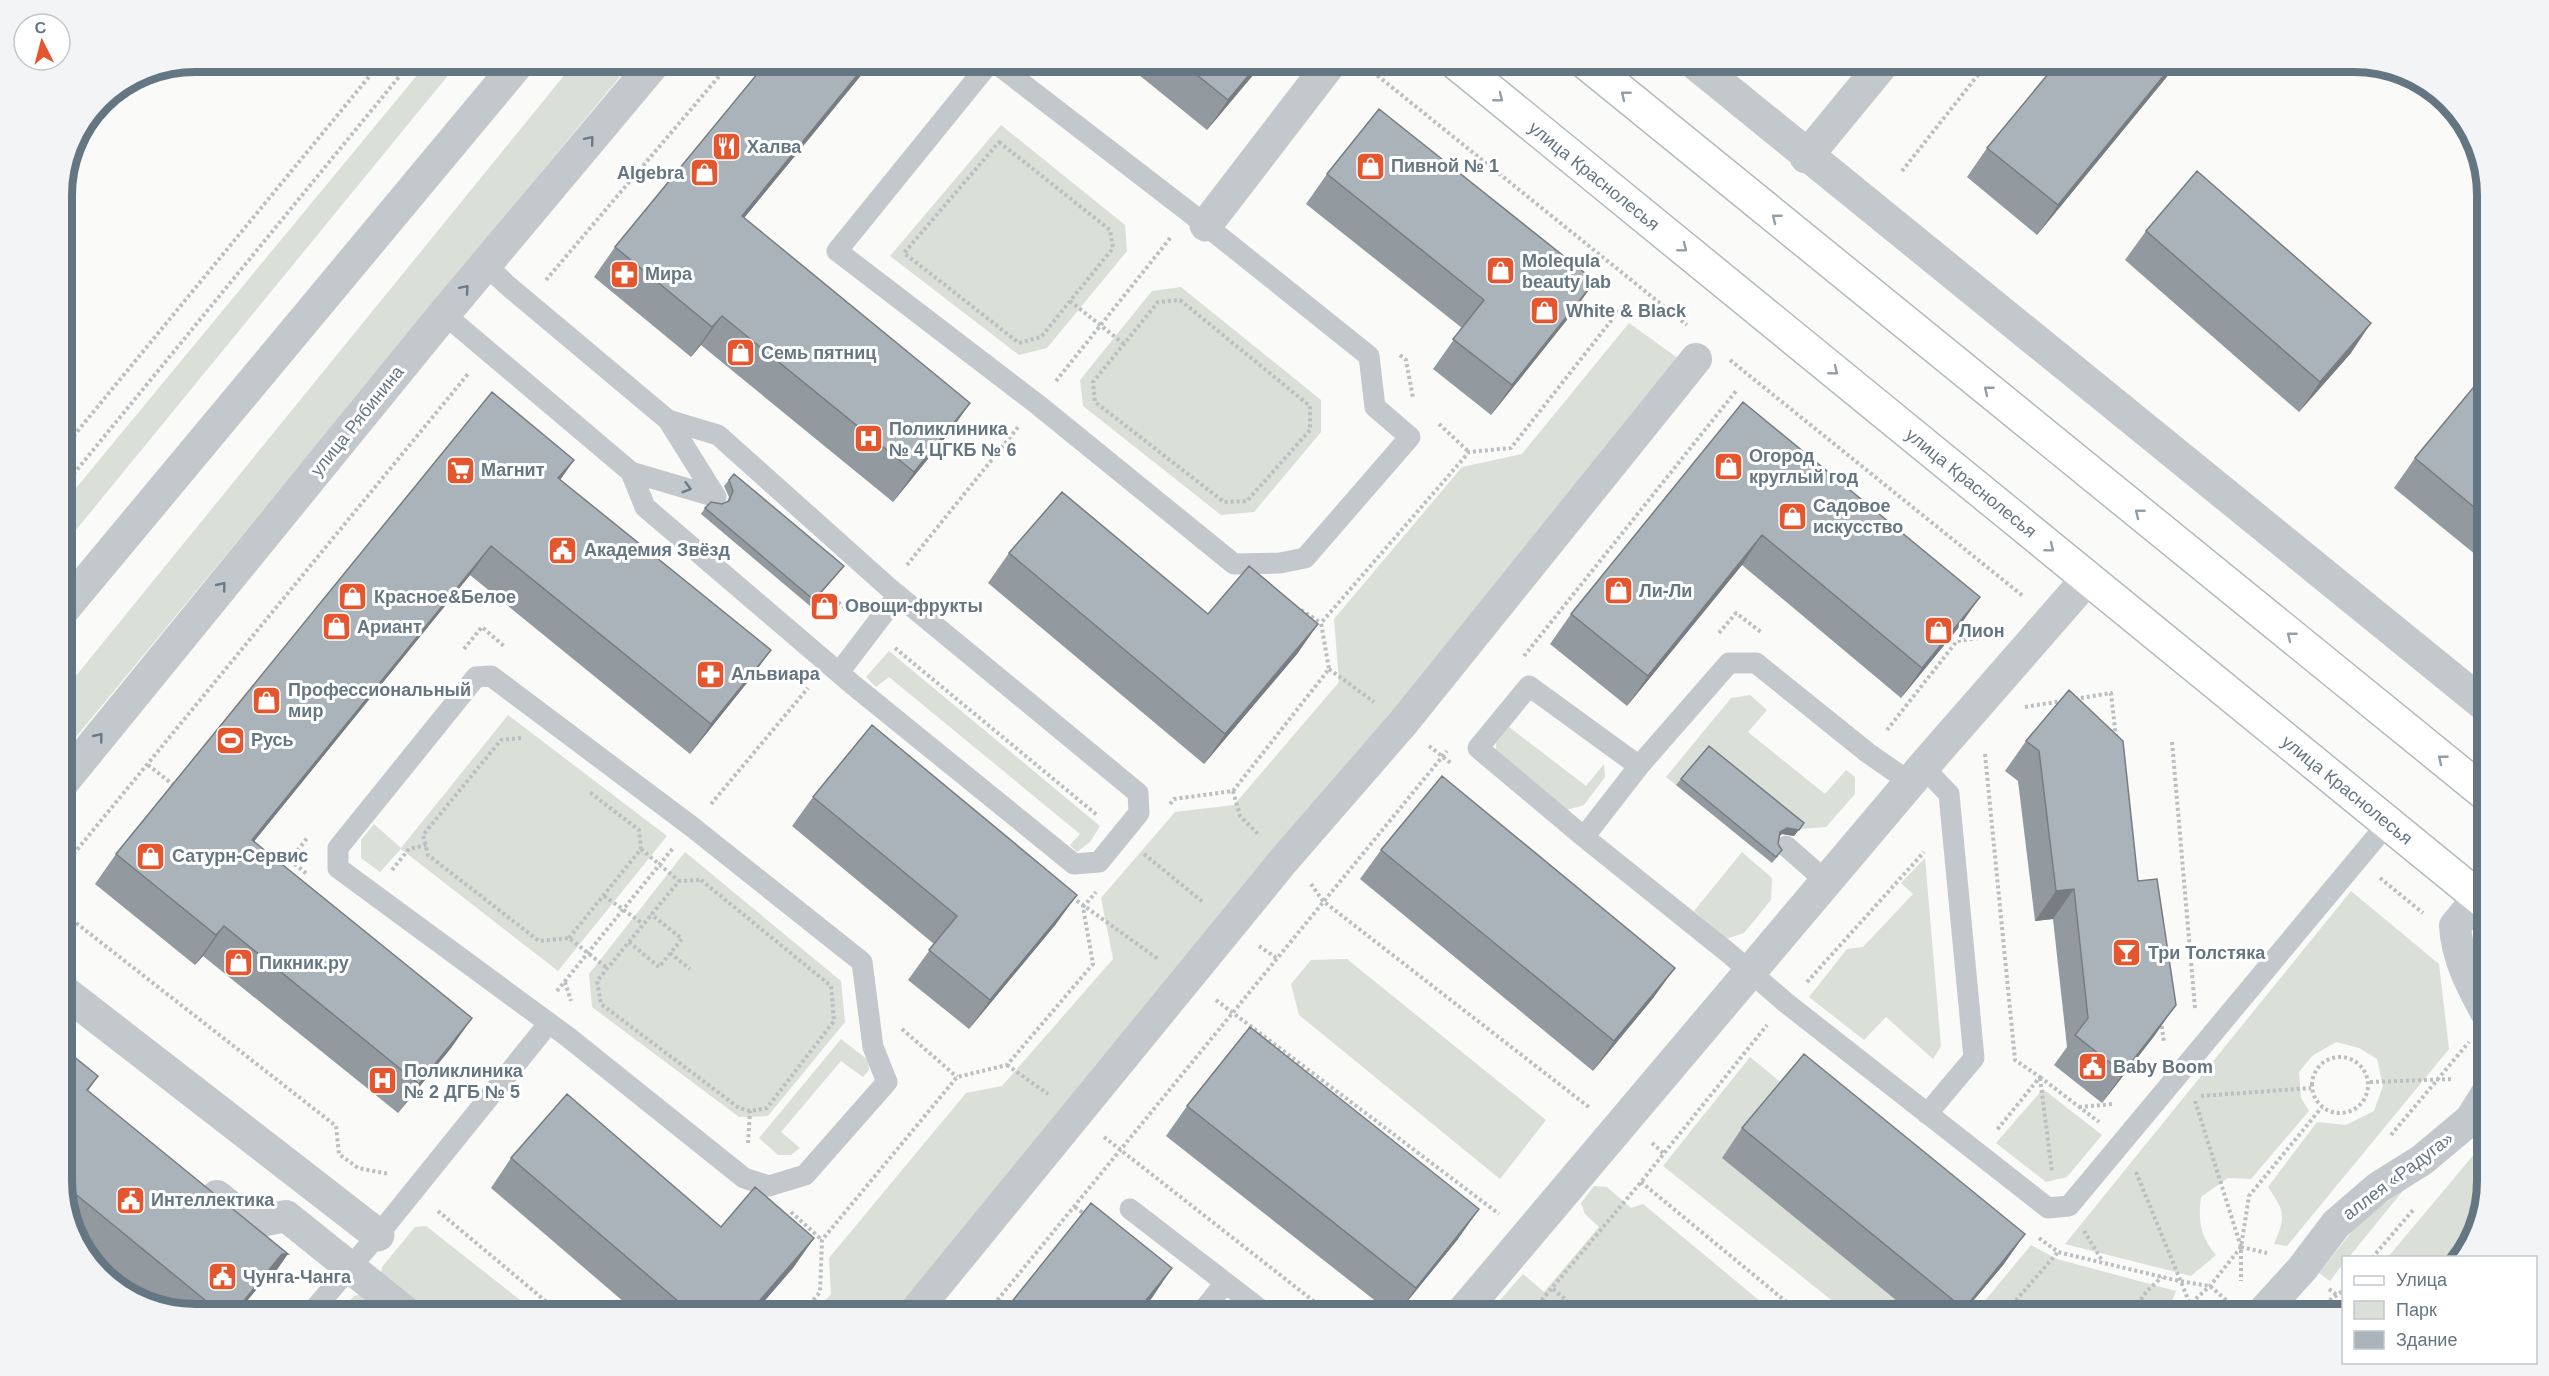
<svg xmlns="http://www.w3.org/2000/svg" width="2549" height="1376" viewBox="0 0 2549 1376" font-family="Arial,sans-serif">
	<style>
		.green { fill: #dadfd7 }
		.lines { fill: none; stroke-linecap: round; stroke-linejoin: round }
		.secondary-casing { stroke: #b3babf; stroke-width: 36 }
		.path { stroke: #bbbfc2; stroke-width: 4; stroke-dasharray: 3 3; stroke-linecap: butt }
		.service { stroke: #c3c8cc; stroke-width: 21 }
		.pedestrian { stroke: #c3c8cc; stroke-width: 32 }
		.minor { stroke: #c3c8cc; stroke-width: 33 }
		.tertiary { stroke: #c3c8cc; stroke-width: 33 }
		.secondary { stroke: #fff; stroke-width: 33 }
		.wall { fill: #929a9f }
		.shaded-wall { fill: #777d82 }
		.building { fill: #aab3b9; stroke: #777d82; stroke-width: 1.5 }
		.oneway { stroke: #939fa8 }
		.oneway2 { stroke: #6a7a87 }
		.labels { text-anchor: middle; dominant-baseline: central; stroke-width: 6; stroke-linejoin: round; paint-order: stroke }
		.poi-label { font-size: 18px; font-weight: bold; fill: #657683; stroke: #fff; text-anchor: start }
		.street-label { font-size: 18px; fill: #657683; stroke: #fff }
		.rim { fill: none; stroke: #657683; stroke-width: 8 }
	</style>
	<rect width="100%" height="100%" fill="#fafaf8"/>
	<!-- green -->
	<path class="green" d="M428,62H459L62,547V505Z
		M575,62H632L62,754V693Z
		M1001,125L1125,225L1127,251L1047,348L1019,355L890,256Z
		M1181,287L1321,400V432L1254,512L1221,515L1083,406L1080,380L1152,291Z
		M1629,323L1682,361L901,1314H813L831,1294L829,1258L966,1093L1002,1086L1113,959L1101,898L1175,812L1234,805L1339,682L1334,619L1462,467L1522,454Z
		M889,651L1100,826L1090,842L1077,852L1070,845L1080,834L889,677L876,687L866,677Z
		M1750,695L1767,710L1748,732L1825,794L1846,770L1855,777V794L1826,827L1800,829L1676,785L1666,777L1731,698Z
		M508,715L667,836L558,971L401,849L380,872L361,858V840L374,824L401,848Z
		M1509,727L1586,786L1604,764L1605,777L1584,805L1567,810L1496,753V743Z
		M685,852L841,981L845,1022L768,1116L739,1117L592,1007L589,974Z
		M1742,852L1772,878L1771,900L1744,933L1726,939L1694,911Z
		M1925,858L1941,1046L1933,1059L1886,1017L1864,1040L1809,997L1847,949L1863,947L1913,894L1901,883Z
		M2351,891L2439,964L2449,1049L2287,1246L2274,1244C2286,1216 2285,1212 2268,1187L2317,1122L2346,1125L2374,1111L2383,1086L2377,1059L2359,1048L2336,1042L2312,1056L2299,1072L2301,1098L2309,1111L2251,1179L2228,1178L2201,1197C2198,1221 2200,1236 2216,1255L2191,1276L2065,1244Z
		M1347,959L1546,1120L1500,1179L1299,1015L1291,984L1311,960Z
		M841,1039L868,1060L869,1070L863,1077L841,1061L781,1132L800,1148L791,1155H778L759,1138Z
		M1750,1057L1783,1084L1722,1158L1913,1314H1849L1663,1166Z
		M2043,1089L2102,1135L2067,1177L2046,1182L1996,1143Z
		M2487,1139V1181L2478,1220L2447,1257H2388Z
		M1594,1186L1607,1187L1631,1208L1643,1204L1772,1311L1770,1314H1494L1492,1309L1523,1274L1544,1292L1599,1227L1585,1214L1581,1203Z
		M2406,1187L2349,1257L2344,1258L2343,1264L2330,1281L2319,1273L2357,1225Z
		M426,1226L538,1314H427L380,1279L382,1267L415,1227Z
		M2031,1245L2057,1259L2176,1291L2167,1314H1974Z
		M363,1294L389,1314H349L342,1309L354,1296Z"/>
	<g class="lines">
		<defs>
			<path id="secondary" d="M1454,61L2487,904
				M1584,61L2487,795"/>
		</defs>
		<!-- secondary casing -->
		<use href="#secondary" class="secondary-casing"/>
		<!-- path -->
		<path class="path" d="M1368,68L1687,325
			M999,142L1110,230L1113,248L1041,337L1019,343L904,253Z
			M1902,171L1989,61
			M546,280L732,61
			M1180,300L1310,406V430L1247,501L1224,502L1095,402L1093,382L1158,302Z
			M1070,301L1124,344
			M1400,355L1406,360L1413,398
			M1730,360L2023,596
			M1056,381L1171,237
			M1439,424L1469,452
			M62,450L382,61
			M62,488L412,61
			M907,565L1019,426
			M834,598L849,612
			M1301,610L1321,623
			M1719,633L1736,613L1761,632
			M895,648L1097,815
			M464,649L482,627L505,647
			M1524,656L1736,391
			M1329,669L1374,702
			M2075,699L2111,693L2116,738
			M2025,707L2062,701
			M1887,730L1957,641L1986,637
			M521,738L501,740L423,835L428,855L539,941L569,938L607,968
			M2172,742L2195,1008
			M1429,746L1452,764
			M1985,754L2015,1060L2040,1077L1996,1131
			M148,765L175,786
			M1233,791L1240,816L1260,836
			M711,804L808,688
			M1170,804L1174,799L1233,791L1329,669L1321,623L1469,452L1511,448L1625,303
			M62,828L69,820
			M641,849L679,881
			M1144,854L1204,903
			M272,858L290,860L307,874
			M290,860L308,837
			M62,868L468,374
			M392,870L409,849L426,845
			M2380,878L2423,913
			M701,880L831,986L834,1021L767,1108L750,1111L739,1108L601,1004L597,981L679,881Z
			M1311,884L1323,901L1590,1108
			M604,896L643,924
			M1072,897L1158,959
			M62,912L336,1126L339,1154L358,1168L389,1174
			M569,938L641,849L639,830L588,791
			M629,942L659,967L682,939L651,914
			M1259,946L1278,959
			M670,953L690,969
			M565,982L571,1001
			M1807,982L1924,852
			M557,991L673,848
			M1216,1000L1499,1214
			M2161,1020L2164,1043
			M902,1029L957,1077
			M2312 1085a28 28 0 1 1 56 0a28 28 0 1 1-56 0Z
			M1007,1065L1048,1094
			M2040,1077L2099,1122
			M2040,1078L2052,1172
			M2370,1082L2453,1079
			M2201,1096L2311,1088
			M2195,1101L2241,1247V1281
			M2079,1107L2113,1104
			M2391,1135L2469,1042
			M1104,1137L1330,1314
			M748,1143L750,1111
			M1652,1143L1663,1153
			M2136,1172L2190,1304
			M1641,1182L1801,1314
			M1075,1207L1086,1215
			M438,1211L561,1314
			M791,1212L822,1240
			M2084,1231L2103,1262
			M2039,1238L2058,1252L2179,1281L2210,1286L2227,1301
			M2241,1247L2267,1253
			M2372,1258L2413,1210
			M1553,1289L1582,1314
			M2329,1289L2338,1296
			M2315,1311L2344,1290
			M802,1314L820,1292L822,1240L957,1077L1007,1065L1093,964L1083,907L1096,892
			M986,1314L1447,751
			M1530,1314L1641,1182L1767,1025
			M1783,1314L1790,1306
			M1883,1314L1896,1300
			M2004,1314L2058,1252
			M2130,1314L2147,1291L2162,1277
			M2188,1314L2190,1304L2210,1286L2241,1247L2249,1196L2322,1107"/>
		<!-- service -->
		<path class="service" d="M991,61L837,251L1037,404L1234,564L1280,563L1305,558L1410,437L1375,407L1369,356L1189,212L993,61
			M444,314L631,472L645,507L852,684L1074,864L1099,862L1139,813L1138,793L888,587L718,435L668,420L507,285L486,265
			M631,472L716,497L668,420
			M840,671L898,595
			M491,676L691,826L862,962L873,1047L887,1082L805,1175L769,1186L744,1178L568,1037L338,868V848L476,677Z
			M1639,766L1529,686L1478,748L1584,837L1731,955L1785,1002L2048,1208L2069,1206L2388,823
			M1923,767L1949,794L1974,1058L1927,1114
			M1584,837L1639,766L1729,663H1756L1868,753L1911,783
			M1786,846L1827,882
			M1130,1209L1266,1314
			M310,1314L378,1235L549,1023
			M1200,1314L1225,1283"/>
		<!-- pedestrian -->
		<path class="pedestrian" d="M2487,887L2455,926C2457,959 2472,986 2487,1014
			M217,1196L251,1223L286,1216L408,1314
			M913,1314L1284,860L1403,723L1696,359
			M2261,1314L2302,1269L2336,1224L2379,1187L2422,1160L2471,1119L2487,1093"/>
		<!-- minor -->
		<path class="minor" d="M1692,61L2487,707
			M1806,157L1885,61
			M1206,225L1332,61
			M62,783L444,314L656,61
			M62,990L378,1235
			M1461,1314L1923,767L2088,578"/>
		<!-- tertiary -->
		<path class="tertiary" d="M62,611L520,61"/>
		<!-- secondary -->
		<use href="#secondary" class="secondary"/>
	</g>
	<!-- wall -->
	<path class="wall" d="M872,62L744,218L970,403L949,433L893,502L701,345L691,357L594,277L615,247Z
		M1123,62H1264L1207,130Z
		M2179,62L2037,235L1967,177L1987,148Z
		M1327,174L1574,311L1491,415L1433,369L1462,328L1306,204Z
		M2146,231L2351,353L2299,412L2125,260Z
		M2487,371V564L2394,488L2415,458Z
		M1743,402L1959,627L1901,698L1742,565L1627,706L1550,644L1571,614Z
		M574,460L560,480L771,650L750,679L690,754L470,575L254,841L472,1018L451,1048L398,1113L203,956L195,965L95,884L116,854Z
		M729,480L844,566L810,606L701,514L705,508L722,504L727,502L729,497L724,486Z
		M1009,553L1208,614L1318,624L1297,654L1204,764L988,583Z
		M2069,690L2155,1035L2102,1103L2054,1065L2067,1047L2053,919L2035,921L2018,781L2005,771L2026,741Z
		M1681,779L1804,823L1794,836L1782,834L1780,836L1778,844V856L1772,863L1676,785Z
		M813,797L1056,924L969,1029L908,980L934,944L792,826Z
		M1381,850L1654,997L1593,1071L1360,879Z
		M62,1041L72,1055L98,1076L88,1091L267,1284H261L236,1314H195L153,1305L81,1246L62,1190Z
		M1187,1106L1458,1239L1397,1314H1392L1166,1136Z
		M1742,1128L2004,1264L1962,1314H1913L1722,1158Z
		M511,1158L721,1227L814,1238L793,1268L753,1314H638L491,1188Z"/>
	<!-- shaded-wall -->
	<path class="shaded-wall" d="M868,62H872L721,246L742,216Z
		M1260,62H1264L1207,130L1228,100Z
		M2175,62H2179L2037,235L2058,205Z
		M1595,281L1574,311L1491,415L1512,385Z
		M722,316L701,345L691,357L712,327Z
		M2371,323L2351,353L2299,412L2320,382Z
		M970,403L949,433L893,502L914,472Z
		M574,460L553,490L558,478Z
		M1762,535L1742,565L1627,706L1648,676Z
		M491,546L470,575L231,870L252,840Z
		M844,566L839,572L810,606L814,600Z
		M1980,597L1959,627L1901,698L1922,668Z
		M1318,624L1297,654L1204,764L1225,734Z
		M771,650L750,679L690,754L711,724Z
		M1804,823L1794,836L1782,834L1776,838L1780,832L1787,828Z
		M2074,889L2053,919L2035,921L2056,891Z
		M1077,895L1056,924L969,1029L990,1000Z
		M224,926L203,956L195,965L216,935Z
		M1675,968L1654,997L1593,1071L1614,1041Z
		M2176,1005L2155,1035L2102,1103L2123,1073Z
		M472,1018L451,1048L398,1113L419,1084Z
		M1479,1209L1458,1239L1397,1314L1416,1288Z
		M2025,1234L2004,1264L1962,1314H1960Z
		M814,1238L793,1268L753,1314H748Z
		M282,1254H288L267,1284H261L236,1314H233Z
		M1172,1268L1152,1298L1138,1314H1135Z"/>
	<!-- building -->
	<path class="building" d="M767,62H868L742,216L970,403L914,472L722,316L712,327L615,247Z
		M1181,62H1260L1228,100Z
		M2058,62H2175L2058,205L1987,148Z
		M1379,109L1595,281L1512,385L1453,339L1484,300L1327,174Z
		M2197,171L2371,323L2320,382L2146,231Z
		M2487,371V518L2415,458Z
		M492,392L574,460L558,478L771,650L711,724L491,546L252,840L472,1018L419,1084L224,926L216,935L116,854Z
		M1743,402L1980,597L1922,668L1762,535L1648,676L1571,614Z
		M734,474L844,566L814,600L705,508L711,502L722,504L729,501L733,491L729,480Z
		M1062,492L1208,614L1249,566L1318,624L1225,734L1009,553Z
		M2069,690L2123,741L2138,881L2157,879L2176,1005L2123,1073L2075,1035L2088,1018L2074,889L2056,891L2039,751L2026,741Z
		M872,725L1077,895L990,1000L929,950L957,916L813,797Z
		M1709,746L1804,823L1799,830L1787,828L1780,832L1778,844L1782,850L1776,857L1681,779Z
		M1442,776L1675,968L1614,1041L1381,850Z
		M1250,1027L1479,1209L1416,1288L1187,1106Z
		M62,1041L66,1044L72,1055L98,1076L87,1090L288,1254H282L233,1314H222L62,1183Z
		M1804,1054L2025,1234L1964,1309L1742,1128Z
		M567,1094L721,1227L755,1187L814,1238L748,1314H693L511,1158Z
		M1091,1203L1172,1268L1135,1314H1002Z"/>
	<!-- one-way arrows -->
	<defs><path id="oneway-chevron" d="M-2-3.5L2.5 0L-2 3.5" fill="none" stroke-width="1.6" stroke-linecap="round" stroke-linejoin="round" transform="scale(1.5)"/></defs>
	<g class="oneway">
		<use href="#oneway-chevron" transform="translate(1625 95) rotate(-141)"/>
		<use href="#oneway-chevron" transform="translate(1499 98) rotate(39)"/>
		<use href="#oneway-chevron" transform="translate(1776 218) rotate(-141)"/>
		<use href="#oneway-chevron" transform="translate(1683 248) rotate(39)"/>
		<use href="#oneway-chevron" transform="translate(1834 371) rotate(39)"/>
		<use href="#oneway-chevron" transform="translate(1988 390) rotate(-141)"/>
		<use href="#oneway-chevron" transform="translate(2139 513) rotate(-141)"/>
		<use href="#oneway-chevron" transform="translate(2050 548) rotate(39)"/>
		<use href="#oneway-chevron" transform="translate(2291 636) rotate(-141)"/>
		<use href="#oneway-chevron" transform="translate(2442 759) rotate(-141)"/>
	</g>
	<g class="oneway2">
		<use href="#oneway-chevron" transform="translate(590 140) rotate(-50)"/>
		<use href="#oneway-chevron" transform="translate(465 289) rotate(-49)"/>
		<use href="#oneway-chevron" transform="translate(687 488) rotate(16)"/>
		<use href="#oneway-chevron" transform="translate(222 586) rotate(-51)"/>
		<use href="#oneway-chevron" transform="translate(99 737) rotate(-51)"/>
	</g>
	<!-- icons -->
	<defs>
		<symbol id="restaurant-square" viewBox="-11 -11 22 22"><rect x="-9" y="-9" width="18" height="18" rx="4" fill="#e4572e" stroke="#fff"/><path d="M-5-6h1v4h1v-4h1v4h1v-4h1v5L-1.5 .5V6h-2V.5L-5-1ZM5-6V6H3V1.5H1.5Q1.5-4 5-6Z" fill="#fff"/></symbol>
		<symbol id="shop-square" viewBox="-11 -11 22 22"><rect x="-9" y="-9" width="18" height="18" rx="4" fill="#e4572e" stroke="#fff"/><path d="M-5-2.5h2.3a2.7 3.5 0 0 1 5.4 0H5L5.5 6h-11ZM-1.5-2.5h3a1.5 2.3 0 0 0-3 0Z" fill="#fff"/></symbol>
		<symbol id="pharmacy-square" viewBox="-11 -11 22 22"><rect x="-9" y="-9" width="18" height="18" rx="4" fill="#e4572e" stroke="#fff"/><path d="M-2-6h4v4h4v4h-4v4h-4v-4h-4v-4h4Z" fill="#fff"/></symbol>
		<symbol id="hospital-square" viewBox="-11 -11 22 22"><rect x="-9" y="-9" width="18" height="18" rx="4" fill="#e4572e" stroke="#fff"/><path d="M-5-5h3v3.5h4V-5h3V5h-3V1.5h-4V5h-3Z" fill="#fff"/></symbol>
		<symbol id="supermarket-square" viewBox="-11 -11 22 22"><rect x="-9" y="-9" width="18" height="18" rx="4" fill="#e4572e" stroke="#fff"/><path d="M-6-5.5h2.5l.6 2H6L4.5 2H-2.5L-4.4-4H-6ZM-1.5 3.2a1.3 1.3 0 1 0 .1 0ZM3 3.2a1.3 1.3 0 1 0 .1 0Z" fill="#fff"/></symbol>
		<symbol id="civic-square" viewBox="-11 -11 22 22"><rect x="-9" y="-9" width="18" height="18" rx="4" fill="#e4572e" stroke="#fff"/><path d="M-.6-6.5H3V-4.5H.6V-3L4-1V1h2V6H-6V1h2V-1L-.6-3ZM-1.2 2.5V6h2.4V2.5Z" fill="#fff"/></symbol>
		<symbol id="stadium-square" viewBox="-11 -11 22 22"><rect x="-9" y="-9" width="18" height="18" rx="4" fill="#e4572e" stroke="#fff"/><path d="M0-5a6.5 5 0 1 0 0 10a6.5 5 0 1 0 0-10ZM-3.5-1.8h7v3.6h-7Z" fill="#fff"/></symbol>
		<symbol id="bar-square" viewBox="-11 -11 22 22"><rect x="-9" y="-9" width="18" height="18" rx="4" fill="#e4572e" stroke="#fff"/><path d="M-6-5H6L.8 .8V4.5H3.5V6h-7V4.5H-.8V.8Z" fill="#fff"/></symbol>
	</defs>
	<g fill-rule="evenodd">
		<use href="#restaurant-square" x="710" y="130" width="33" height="33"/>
		<use href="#shop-square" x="1354" y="150" width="33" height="33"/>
		<use href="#shop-square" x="688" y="156" width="33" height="33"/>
		<use href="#shop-square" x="1484" y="254" width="33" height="33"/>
		<use href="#pharmacy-square" x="608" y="258" width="33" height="33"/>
		<use href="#shop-square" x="1528" y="294" width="33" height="33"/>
		<use href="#shop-square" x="724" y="336" width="33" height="33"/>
		<use href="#hospital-square" x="852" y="422" width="33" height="33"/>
		<use href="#shop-square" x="1712" y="450" width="33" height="33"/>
		<use href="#supermarket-square" x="444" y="454" width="33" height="33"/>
		<use href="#shop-square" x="1776" y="500" width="33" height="33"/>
		<use href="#civic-square" x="546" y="534" width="33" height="33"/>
		<use href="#shop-square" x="1602" y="574" width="33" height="33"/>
		<use href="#shop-square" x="336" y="580" width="33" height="33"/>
		<use href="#shop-square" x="808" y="590" width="33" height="33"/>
		<use href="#shop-square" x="320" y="610" width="33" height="33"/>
		<use href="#shop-square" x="1922" y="614" width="33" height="33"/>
		<use href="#pharmacy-square" x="694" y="658" width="33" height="33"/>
		<use href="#shop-square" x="250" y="684" width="33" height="33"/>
		<use href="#stadium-square" x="214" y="724" width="33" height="33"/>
		<use href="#shop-square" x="134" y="840" width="33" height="33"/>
		<use href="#bar-square" x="2110" y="936" width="33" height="33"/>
		<use href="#shop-square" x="222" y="946" width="33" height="33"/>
		<use href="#civic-square" x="2076" y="1050" width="33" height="33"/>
		<use href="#hospital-square" x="366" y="1064" width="33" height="33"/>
		<use href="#civic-square" x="114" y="1184" width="33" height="33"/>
		<use href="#civic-square" x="206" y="1260" width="33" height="33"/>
	</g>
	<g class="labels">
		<!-- poi labels -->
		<g class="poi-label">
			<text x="747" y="147">Халва</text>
			<text x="1391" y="166">Пивной № 1</text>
			<text x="684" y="173" text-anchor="end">Algebra</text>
			<text x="1522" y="261">Molequla<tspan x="1522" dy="21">beauty lab</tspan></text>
			<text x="645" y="274">Мира</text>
			<text x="1566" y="311">White &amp; Black</text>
			<text x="761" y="353">Семь пятниц</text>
			<text x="889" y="429">Поликлиника<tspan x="889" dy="21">№ 4 ЦГКБ № 6</tspan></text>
			<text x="1749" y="456">Огород<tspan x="1749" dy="21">круглый год</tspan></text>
			<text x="481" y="470">Магнит</text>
			<text x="1813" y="506">Садовое<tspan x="1813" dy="21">искусство</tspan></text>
			<text x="584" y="550">Академия Звёзд</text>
			<text x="1639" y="591">Ли-Ли</text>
			<text x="374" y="597">Красное&amp;Белое</text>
			<text x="845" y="606">Овощи-фрукты</text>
			<text x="357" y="627">Ариант</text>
			<text x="1959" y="631">Лион</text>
			<text x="731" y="674">Альвиара</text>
			<text x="288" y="690">Профессиональный<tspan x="288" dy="21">мир</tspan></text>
			<text x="251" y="740">Русь</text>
			<text x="172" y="856">Сатурн-Сервис</text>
			<text x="2148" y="953">Три Толстяка</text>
			<text x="259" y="963">Пикник.ру</text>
			<text x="2113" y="1067">Baby Boom</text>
			<text x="404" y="1071">Поликлиника<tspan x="404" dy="21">№ 2 ДГБ № 5</tspan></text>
			<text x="151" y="1200">Интеллектика</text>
			<text x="243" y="1277">Чунга-Чанга</text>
		</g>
		<!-- street labels -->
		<g class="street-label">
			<text transform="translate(1594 176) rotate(39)">улица Краснолесья</text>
			<text transform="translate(357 421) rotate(-51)">улица Рябинина</text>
			<text transform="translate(1971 483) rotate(39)">улица Краснолесья</text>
			<text transform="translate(2347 790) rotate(39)">улица Краснолесья</text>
			<text transform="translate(2398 1176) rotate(-37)">аллея «Радуга»</text>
		</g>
	</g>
	<!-- crop -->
	<path d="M0 0H2549V1376H0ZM195 72H2354A123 123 0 0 1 2477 195V1181A123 123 0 0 1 2354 1304H195A123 123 0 0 1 72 1181V195A123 123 0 0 1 195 72Z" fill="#f3f4f5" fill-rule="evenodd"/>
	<path class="rim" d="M195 72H2354A123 123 0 0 1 2477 195V1181A123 123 0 0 1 2354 1304H195A123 123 0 0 1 72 1181V195A123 123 0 0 1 195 72Z"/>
	<!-- legend -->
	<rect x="2342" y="1256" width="195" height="108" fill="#ffffff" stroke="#c1c8cd" stroke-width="1.5"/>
	<rect x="2354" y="1276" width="30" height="9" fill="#ffffff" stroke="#c1c8cd" stroke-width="1.5"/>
	<text x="2396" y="1286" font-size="18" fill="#657683">Улица</text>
	<rect x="2354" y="1301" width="30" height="18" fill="#dadfd7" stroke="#c1c8cd" stroke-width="1.5"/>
	<text x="2396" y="1316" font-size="18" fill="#657683">Парк</text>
	<rect x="2354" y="1331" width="30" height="18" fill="#aab3b9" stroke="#c1c8cd" stroke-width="1.5"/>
	<text x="2396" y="1346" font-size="18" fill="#657683">Здание</text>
	<!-- north arrow -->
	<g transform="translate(42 42) rotate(354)"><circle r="28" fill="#ffffff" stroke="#c1c8cd" stroke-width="1.5"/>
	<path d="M0-4.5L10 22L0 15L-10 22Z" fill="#e4572e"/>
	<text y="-9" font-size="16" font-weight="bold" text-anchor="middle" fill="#657683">С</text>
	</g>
</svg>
